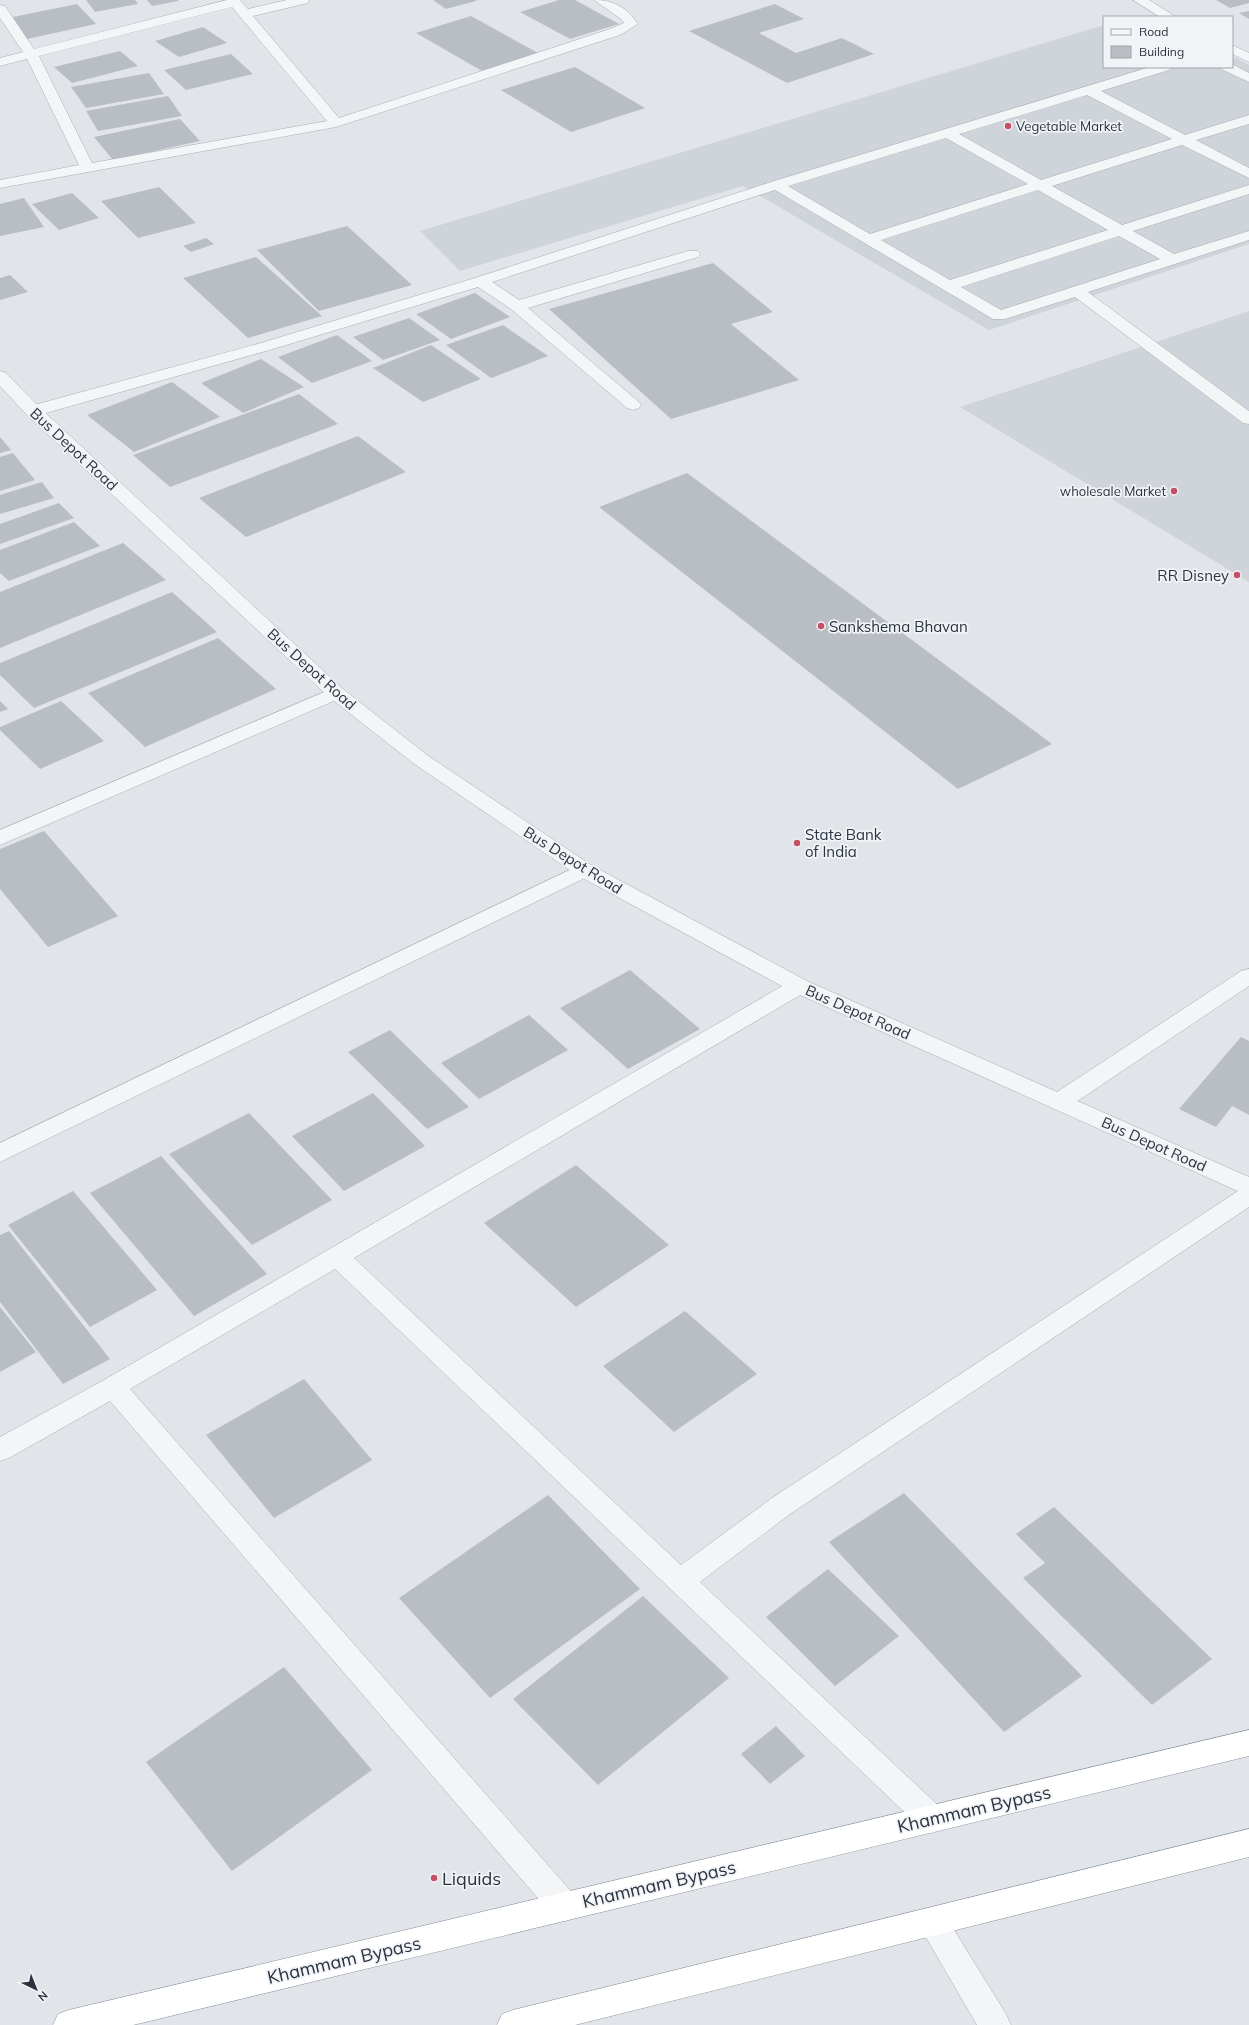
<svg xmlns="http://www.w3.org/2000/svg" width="1249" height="2025" viewBox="0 0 1249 2025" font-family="Mulish,sans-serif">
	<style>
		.built { fill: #cfd4db }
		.building { fill: #b9bec5 }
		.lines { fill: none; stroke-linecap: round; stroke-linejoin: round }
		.service-casing { stroke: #a6acb3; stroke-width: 1 }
		.minor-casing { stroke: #a6acb3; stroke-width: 1 }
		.tertiary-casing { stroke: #a6acb3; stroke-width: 1 }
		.trunk-casing { stroke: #89939f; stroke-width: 1 }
		.service { fill: #f4f5f7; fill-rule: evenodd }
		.minor { fill: #f4f5f7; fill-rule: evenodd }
		.tertiary { fill: #f4f5f7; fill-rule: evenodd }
		.trunk { fill: #fff; fill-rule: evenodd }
		.poi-dot { fill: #c64e66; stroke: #f1f3f6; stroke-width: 1.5 }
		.labels { text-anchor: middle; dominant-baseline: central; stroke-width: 3.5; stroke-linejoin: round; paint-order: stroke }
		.far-poi-label { font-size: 13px; fill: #2a3340; stroke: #f1f3f6; text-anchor: start }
		.street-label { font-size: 15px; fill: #2a3340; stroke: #f1f3f6 }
		.poi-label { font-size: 15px; fill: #2a3340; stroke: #f1f3f6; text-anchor: start }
		.near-street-label { font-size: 18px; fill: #2a3340; stroke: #f1f3f6 }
		.near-poi-label { font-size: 18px; fill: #2a3340; stroke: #f1f3f6; text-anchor: start }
	</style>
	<rect width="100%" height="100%" fill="#e1e5e9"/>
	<!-- built -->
	<path class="built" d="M1104,25V67H1232V56L1249,65V244L989,330L743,186L460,271L420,231Z
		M1249,311V582L960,407Z"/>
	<!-- building -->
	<path class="building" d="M86,0H135L138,4L95,12Z
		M147,0H178V1L152,6Z
		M433,0H476V1L446,9Z
		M559,0H575L619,24L570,39L520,12Z
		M1216,0H1249V3L1230,8Z
		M77,4L96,24L27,39L8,18Z
		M775,4L804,19L759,33L796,53L842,38L874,54L787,83L689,31Z
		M1249,11V19L1239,13Z
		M471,16L538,53L482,71L416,33Z
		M203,27L227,43L179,57L155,41Z
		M120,51L138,66L72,83L54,67Z
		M231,54L253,74L186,90L164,70Z
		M575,67L645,108L571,132L501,90Z
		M149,73L164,94L86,108L71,87Z
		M168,96L182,116L98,131L86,111Z
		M180,119L200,141L113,160L94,137Z
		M159,187L196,223L138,238L101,201Z
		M72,193L99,218L59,230L32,204Z
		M24,198L44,227L0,236V204Z
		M347,226L412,285L319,311L257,250Z
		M206,238L214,244L191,252L183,246Z
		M256,257L322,316L248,338L183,278Z
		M713,263L773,312L731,324L799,380L671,419L549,309Z
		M10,275L28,292L0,300V278Z
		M475,293L510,317L451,339L416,314Z
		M409,318L440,340L383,360L353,337Z
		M503,325L548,356L491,378L446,345Z
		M337,335L372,361L312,383L278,357Z
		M431,345L481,379L423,402L373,368Z
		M261,359L304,387L243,413L201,383Z
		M172,382L220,417L134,452L87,415Z
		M299,394L338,424L170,487L133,455Z
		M358,436L406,472L246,537L199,498Z
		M0,437L11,450L0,453Z
		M13,453L35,480L0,491V457Z
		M687,473L1052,744L958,789L599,507Z
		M42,482L54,498L0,514V495Z
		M59,503L74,518L0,544V524Z
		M74,522L100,546L9,581L0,573V550Z
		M123,543L166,580L0,648V592Z
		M172,592L217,632L34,708L0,675V663Z
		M218,638L276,689L145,747L88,693Z
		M0,701L8,709L0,712Z
		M61,701L104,741L40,769L0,730V727Z
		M44,831L118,916L48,947L0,889V849Z
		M630,970L700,1029L628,1069L560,1008Z
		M529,1015L568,1050L479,1099L441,1063Z
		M390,1030L469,1107L427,1129L348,1052Z
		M1241,1037L1249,1041V1115L1232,1106L1216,1127L1179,1109Z
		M373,1093L425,1146L344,1191L292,1136Z
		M249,1113L332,1200L252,1245L169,1154Z
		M161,1156L267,1274L194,1316L90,1193Z
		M576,1165L669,1245L576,1307L484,1223Z
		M73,1191L157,1290L90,1327L8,1225Z
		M9,1231L110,1359L63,1384L0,1302V1235Z
		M0,1307L36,1352L0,1372Z
		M685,1311L757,1374L674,1432L603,1366Z
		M304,1379L372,1460L274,1518L206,1435Z
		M904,1493L1082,1676L1004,1732L829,1542Z
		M548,1495L640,1589L490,1698L399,1598Z
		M1054,1507L1212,1659L1152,1705L1023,1578L1045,1563L1016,1534Z
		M828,1569L899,1636L835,1686L766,1617Z
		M643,1596L729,1678L598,1785L513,1699Z
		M284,1667L372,1770L232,1871L146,1762Z
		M776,1726L805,1756L770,1784L741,1754Z"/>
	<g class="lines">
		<defs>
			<path id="service" d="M1232,64L1249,73V82L1223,70L1221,67H1232Z
				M1150,67H1171L1169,70L1101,91L1185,135L1249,115V124L1196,140L1249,168V178L1182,145L1052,186L1122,225L1249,185V194L1133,231L1174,254L1249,231V240L1088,292L1249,411V424L1243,423L1075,297L1005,319H993L775,190L492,282L519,300L688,251H698L701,254L698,257L528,308L639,402L641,405L639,408L633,410L627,408L511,309L478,287L273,349L39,415L33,416L27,415L25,411L27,407L261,343L475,278L771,182ZM1087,95L1172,139L1041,180L959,134ZM946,138L1028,184L870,234L788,186ZM1038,190L1108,230L950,280L881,240ZM1119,236L1160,259L1001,310L961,287Z
				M1249,969V986L1067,1108L1059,1110L1051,1108L1048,1102L1051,1096L1241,971Z
				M932,1908L943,1912L1006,2014L1011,2025H977L917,1922L921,1912Z"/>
			<path id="minor" d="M227,0H240L248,9L287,0H309L308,3L253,16L339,118L610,29L624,23L621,19L594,0C613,0 627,7 638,24L620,35L336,127L0,188V180L79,165L27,59L0,66V58L23,52L0,18V5L5,6L34,49ZM232,7L327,121L92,163L39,56Z
				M1133,0H1149L1176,17H1160Z
				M1232,45L1249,53V62L1232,54Z
				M336,687L343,689L346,693L343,697L0,845V830Z
				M584,863L591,865L594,870L591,875L0,1162V1143Z
				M799,979L807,981L810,986L807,991L354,1258L681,1565L772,1498L1241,1189L1249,1186V1207L790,1514L700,1582L942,1809L947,1819L942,1829L932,1833L922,1829L335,1269L130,1389L576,1897L580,1907L576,1917L565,1921L554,1917L110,1401L9,1458L0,1461V1437L104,1380L791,981Z"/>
			<path id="tertiary" d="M0,371L6,373L39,407L343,689L427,755L591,865L807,981L1249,1177V1196L791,991L577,875L413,763L329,697L27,415L0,386Z"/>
			<path id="trunk" d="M1249,1730V1756L133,2025H53L58,2014L69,2010Z
				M1249,1829V1857L575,2025H497L502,2014L513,2010Z"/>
		</defs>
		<!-- service casing -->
		<use href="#service" class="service-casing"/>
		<!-- minor casing -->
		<use href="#minor" class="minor-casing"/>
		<!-- tertiary casing -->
		<use href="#tertiary" class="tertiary-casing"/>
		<!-- trunk casing -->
		<use href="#trunk" class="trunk-casing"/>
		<!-- service -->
		<use href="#service" class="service"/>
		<!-- minor -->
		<use href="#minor" class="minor"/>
		<!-- tertiary -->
		<use href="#tertiary" class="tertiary"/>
		<!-- trunk -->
		<use href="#trunk" class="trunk"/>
	</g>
	<!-- markers -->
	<g class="poi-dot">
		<circle cx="1008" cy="126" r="4"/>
		<circle cx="1174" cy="491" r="4"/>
		<circle cx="1237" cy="575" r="4"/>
		<circle cx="821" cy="626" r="4"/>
		<circle cx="797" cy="843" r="4"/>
		<circle cx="434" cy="1878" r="4"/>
	</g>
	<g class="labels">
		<!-- far-poi labels -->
		<g class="far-poi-label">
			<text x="1016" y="126">Vegetable Market</text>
			<text x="1166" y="491" text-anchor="end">wholesale Market</text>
		</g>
		<!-- street labels -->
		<g class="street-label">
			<text transform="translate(74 449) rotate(43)">Bus Depot Road</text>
			<text transform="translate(312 669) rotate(42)">Bus Depot Road</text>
			<text transform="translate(573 860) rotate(32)">Bus Depot Road</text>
			<text transform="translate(858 1012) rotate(24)">Bus Depot Road</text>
			<text transform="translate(1154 1144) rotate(24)">Bus Depot Road</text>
		</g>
		<!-- poi labels -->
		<g class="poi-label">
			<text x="1229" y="575" text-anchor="end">RR Disney</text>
			<text x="829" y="626">Sankshema Bhavan</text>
			<text x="805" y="834">State Bank<tspan x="805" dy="17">of India</tspan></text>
		</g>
		<!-- near-street labels -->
		<g class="near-street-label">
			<text transform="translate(974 1809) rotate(-13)">Khammam Bypass</text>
			<text transform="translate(659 1884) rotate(-13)">Khammam Bypass</text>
			<text transform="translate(344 1960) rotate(-13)">Khammam Bypass</text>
		</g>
		<!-- near-poi labels -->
		<g class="near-poi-label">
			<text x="442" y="1878">Liquids</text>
		</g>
	</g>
	<!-- legend -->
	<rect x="1103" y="16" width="130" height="52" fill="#f1f3f6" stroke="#a1a6ad"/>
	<rect x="1111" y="29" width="20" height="6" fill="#f4f5f7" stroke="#a1a6ad"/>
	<text x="1139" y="36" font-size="12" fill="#2a3340">Road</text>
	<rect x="1111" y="46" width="20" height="12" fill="#b9bec5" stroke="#a1a6ad"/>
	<text x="1139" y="56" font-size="12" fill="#2a3340">Building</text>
	<!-- north arrow -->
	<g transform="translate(36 1989) rotate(137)" stroke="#f1f3f6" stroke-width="3" paint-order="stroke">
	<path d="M0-3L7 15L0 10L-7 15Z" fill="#2a3340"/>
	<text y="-6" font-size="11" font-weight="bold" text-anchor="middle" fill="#2a3340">N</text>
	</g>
</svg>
